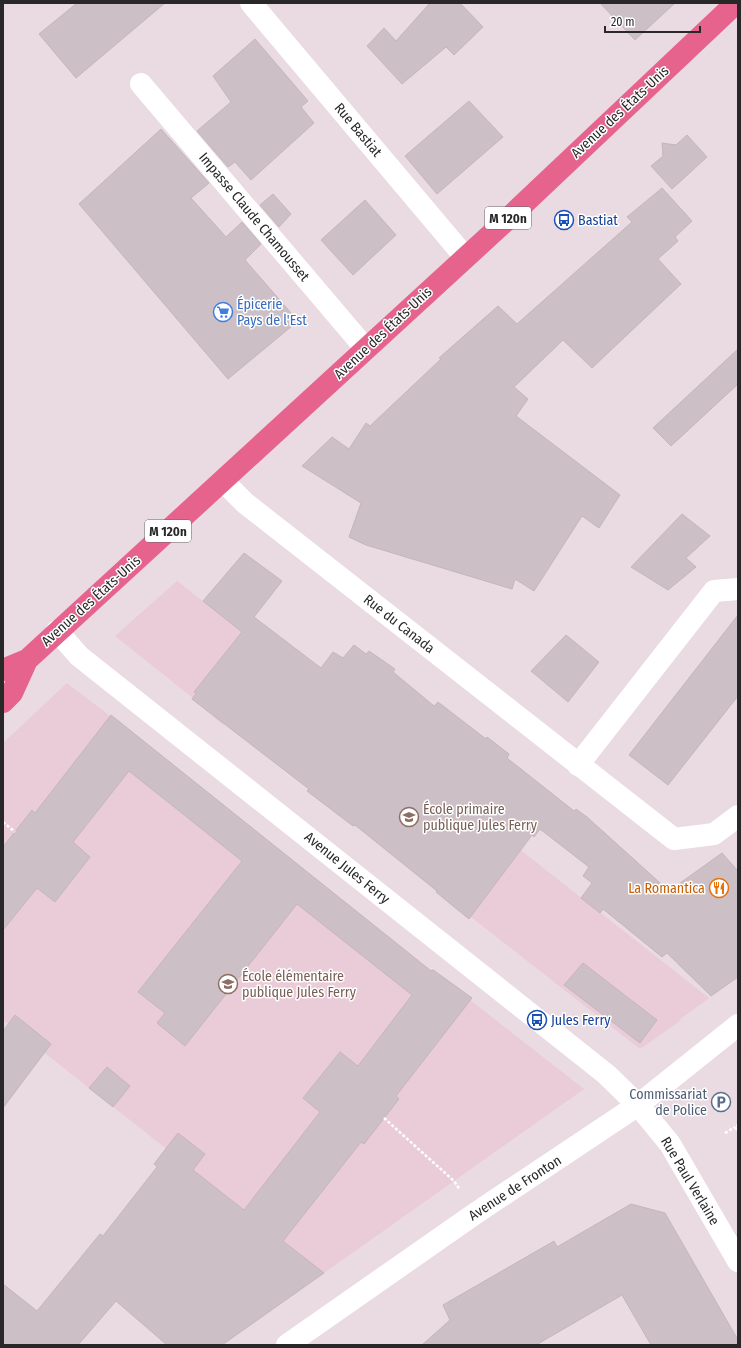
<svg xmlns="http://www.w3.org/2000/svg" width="741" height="1348" viewBox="0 0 741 1348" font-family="'Fira Sans Condensed',sans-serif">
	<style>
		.education { fill: #eacbd8 }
		.building { fill: #ccbfc5; stroke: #c5b5bc }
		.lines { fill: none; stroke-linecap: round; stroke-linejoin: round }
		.path { stroke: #fff; stroke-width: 2.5; stroke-dasharray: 3 2; stroke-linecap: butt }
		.street { stroke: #fff; stroke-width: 22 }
		.secondary { stroke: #fff; stroke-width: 22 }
		.primary { stroke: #e6638d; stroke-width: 22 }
		.labels { text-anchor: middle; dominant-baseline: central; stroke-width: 3; stroke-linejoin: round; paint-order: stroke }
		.shield { fill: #fff; stroke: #686868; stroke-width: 1 }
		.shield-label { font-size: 13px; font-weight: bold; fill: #282828 }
		.street-label { font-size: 14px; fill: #282828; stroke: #fff }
		.transit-label { font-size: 14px; fill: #164399; stroke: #fff; text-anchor: start }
		.shop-label { font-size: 14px; fill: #366cbe; stroke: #fff; text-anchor: start }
		.education-label { font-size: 14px; fill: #785e54; stroke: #fff; text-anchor: start }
		.food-label { font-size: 14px; fill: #c56008; stroke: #fff; text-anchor: end }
		.service-label { font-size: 14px; fill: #4e5e75; stroke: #fff; text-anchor: end }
	</style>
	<rect width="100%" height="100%" fill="#eadae2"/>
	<!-- education -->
	<path class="education" d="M177,581L286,666L709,998L679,1020L680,1021L640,1049L471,917L468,918L436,892L437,891L355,825L353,826L307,791L309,789L224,723L222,724L192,699L193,698L115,636Z
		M67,683L110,716L111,715L431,970L433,969L472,998L470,1000L584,1089L324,1273L197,1173L3,1020V743Z"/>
	<!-- building -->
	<path class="building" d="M77,3H165L76,78L39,34Z
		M430,3H460L483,27L454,55L446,47L402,84L367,46L384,28L396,41Z
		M600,3H675L635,40Z
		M255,39L308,101L301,107L314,123L251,180L235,162L228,167L197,131L231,102L213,76Z
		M469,101L503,137L437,194L405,156Z
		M161,129L209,183L191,198L226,237L242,222L261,244L245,260L298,321L228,379L79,204Z
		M687,135L707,157L672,189L651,166L663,156L662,143L676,145Z
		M662,188L692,221L675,237L678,241L658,259L681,284L592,368L563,340L514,387L528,399L516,416L620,495L599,528L582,516L534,591L515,579L512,589L366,545L349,537L361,503L302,466L332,437L349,449L366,423L370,426L441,359L439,358L498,306L517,324L632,222L627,217Z
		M273,194L291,214L279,227L260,205Z
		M365,200L396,235L353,275L321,240Z
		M738,349V384L671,446L653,428Z
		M682,514L710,536L686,558L696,567L668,590L631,567Z
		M244,553L282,581L254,617L321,668L333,652L343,658L354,645L366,654L369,651L395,669L393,672L434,706L438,702L486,739L487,737L509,754L507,758L574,811L576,809L587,817L669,891L722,853L738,871V977L711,996L667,953L662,957L603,909L600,913L581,898L592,883L583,876L589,867L540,829L534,837L532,835L469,919L436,892L437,891L355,825L353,826L307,791L309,789L192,699L196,694L194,692L242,632L203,601Z
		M738,615V696L668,785L629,755Z
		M566,635L599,662L568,702L531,671Z
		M111,715L431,971L433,970L472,998L396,1096L399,1099L364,1144L361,1142L283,1241L324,1273L222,1345H167L116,1301L78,1345H3V1284L37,1311L100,1234L103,1236L157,1167L154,1164L178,1133L205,1154L193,1170L244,1210L320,1112L303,1098L340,1052L358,1066L412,995L297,904L185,1046L157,1023L165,1013L138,992L242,861L129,771L73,842L90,857L55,902L37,888L3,930V847L32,810L35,813Z
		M583,963L657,1020L640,1043L564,985Z
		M15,1015L51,1044L3,1108V1031Z
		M107,1067L130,1086L113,1107L89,1088Z
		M631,1204L665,1213L738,1340V1345H651L622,1295L536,1345H422L450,1320L443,1305L554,1241L557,1247Z"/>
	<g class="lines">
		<!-- path -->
		<path class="path" d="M3,822L15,832
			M384,1118L454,1181L460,1190
			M737,1130L735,1127L738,1125
			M725,1133L735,1127"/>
		<!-- street -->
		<path class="street" d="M251,3L465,257
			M141,84L366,349
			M223,481L245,503L674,839L714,834L738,816
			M57,631L79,656L606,1074L638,1105L670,1144L738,1261
			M578,765L714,591L738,589"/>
		<!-- secondary -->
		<path class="secondary" d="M287,1345L476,1213L638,1105L738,1025"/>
		<!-- primary -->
		<path class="primary" d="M3,670L27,660L499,227L736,3
			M3,702L12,693L27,660"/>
	</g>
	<!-- icons -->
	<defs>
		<symbol id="bus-ring" viewBox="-11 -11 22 22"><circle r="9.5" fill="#fff" stroke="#1a4fb4" stroke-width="1.5"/><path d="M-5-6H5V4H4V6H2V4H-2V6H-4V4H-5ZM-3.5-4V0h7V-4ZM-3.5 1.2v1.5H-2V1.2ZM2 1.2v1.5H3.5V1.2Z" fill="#1a4fb4"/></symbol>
		<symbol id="supermarket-ring" viewBox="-11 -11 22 22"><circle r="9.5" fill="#fff" stroke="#3f7fe0" stroke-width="1.5"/><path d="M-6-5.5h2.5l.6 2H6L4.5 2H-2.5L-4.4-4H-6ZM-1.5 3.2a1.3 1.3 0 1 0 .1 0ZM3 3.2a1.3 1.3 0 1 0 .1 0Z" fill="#3f7fe0"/></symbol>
		<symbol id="school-ring" viewBox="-11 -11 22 22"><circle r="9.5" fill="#fff" stroke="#8d6e63" stroke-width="1.5"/><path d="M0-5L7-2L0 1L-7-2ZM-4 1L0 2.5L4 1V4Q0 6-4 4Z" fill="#8d6e63"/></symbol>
		<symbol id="restaurant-ring" viewBox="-11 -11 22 22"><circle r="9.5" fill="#fff" stroke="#e8710a" stroke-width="1.5"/><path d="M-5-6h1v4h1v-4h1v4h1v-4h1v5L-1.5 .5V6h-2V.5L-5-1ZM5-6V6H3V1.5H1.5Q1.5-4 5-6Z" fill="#e8710a"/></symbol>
		<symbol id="parking-ring" viewBox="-11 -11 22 22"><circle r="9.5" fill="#fff" stroke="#5c6f8a" stroke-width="1.5"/><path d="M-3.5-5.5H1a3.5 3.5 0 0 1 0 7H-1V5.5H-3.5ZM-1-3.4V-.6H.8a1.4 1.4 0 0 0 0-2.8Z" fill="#5c6f8a"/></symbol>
	</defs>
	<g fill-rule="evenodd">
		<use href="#bus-ring" x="553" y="209" width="22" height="22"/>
		<use href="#supermarket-ring" x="212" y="301" width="22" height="22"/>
		<use href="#school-ring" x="398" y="806" width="22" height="22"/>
		<use href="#restaurant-ring" x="708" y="877" width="22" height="22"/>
		<use href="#school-ring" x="217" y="973" width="22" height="22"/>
		<use href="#bus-ring" x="526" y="1009" width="22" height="22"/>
		<use href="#parking-ring" x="710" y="1091" width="22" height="22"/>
	</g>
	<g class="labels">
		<!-- shield labels -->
		<g class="shield">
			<rect x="485" y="207" width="46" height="22" rx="3"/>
			<rect x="145" y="520" width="46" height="22" rx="3"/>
		</g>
		<g class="shield-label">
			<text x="508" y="218">M 120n</text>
			<text x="168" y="531">M 120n</text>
		</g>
		<!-- street labels -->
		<g class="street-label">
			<text transform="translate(620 112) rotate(-43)">Avenue des États-Unis</text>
			<text transform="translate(358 130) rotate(50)">Rue Bastiat</text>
			<text transform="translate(254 217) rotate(50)">Impasse Claude Chamousset</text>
			<text transform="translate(383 333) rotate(-43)">Avenue des États-Unis</text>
			<text transform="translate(91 601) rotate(-42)">Avenue des États-Unis</text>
			<text transform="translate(399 624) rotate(38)">Rue du Canada</text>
			<text transform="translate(347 868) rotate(39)">Avenue Jules Ferry</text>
			<text transform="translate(690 1181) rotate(59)">Rue Paul Verlaine</text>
			<text transform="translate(515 1188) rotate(-33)">Avenue de Fronton</text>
		</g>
		<!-- transit labels -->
		<g class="transit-label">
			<text x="578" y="220">Bastiat</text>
			<text x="551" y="1020">Jules Ferry</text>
		</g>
		<!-- shop labels -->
		<g class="shop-label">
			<text x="237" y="304">Épicerie<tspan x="237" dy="16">Pays de l'Est</tspan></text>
		</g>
		<!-- education labels -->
		<g class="education-label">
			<text x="423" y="809">École primaire<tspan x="423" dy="16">publique Jules Ferry</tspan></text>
			<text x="242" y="976">École élémentaire<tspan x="242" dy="16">publique Jules Ferry</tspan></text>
		</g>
		<!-- food labels -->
		<g class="food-label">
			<text x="705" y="888">La Romantica</text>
		</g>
		<!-- service labels -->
		<g class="service-label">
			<text x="707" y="1094">Commissariat<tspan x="707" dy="16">de Police</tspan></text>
		</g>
	</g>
	<!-- border -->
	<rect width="741" height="1348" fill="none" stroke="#282828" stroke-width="8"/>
	<!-- scale -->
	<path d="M605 26v6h95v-6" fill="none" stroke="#282828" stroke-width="2"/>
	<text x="611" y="26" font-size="12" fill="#282828" stroke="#ffffff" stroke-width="3" paint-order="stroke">20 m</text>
</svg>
